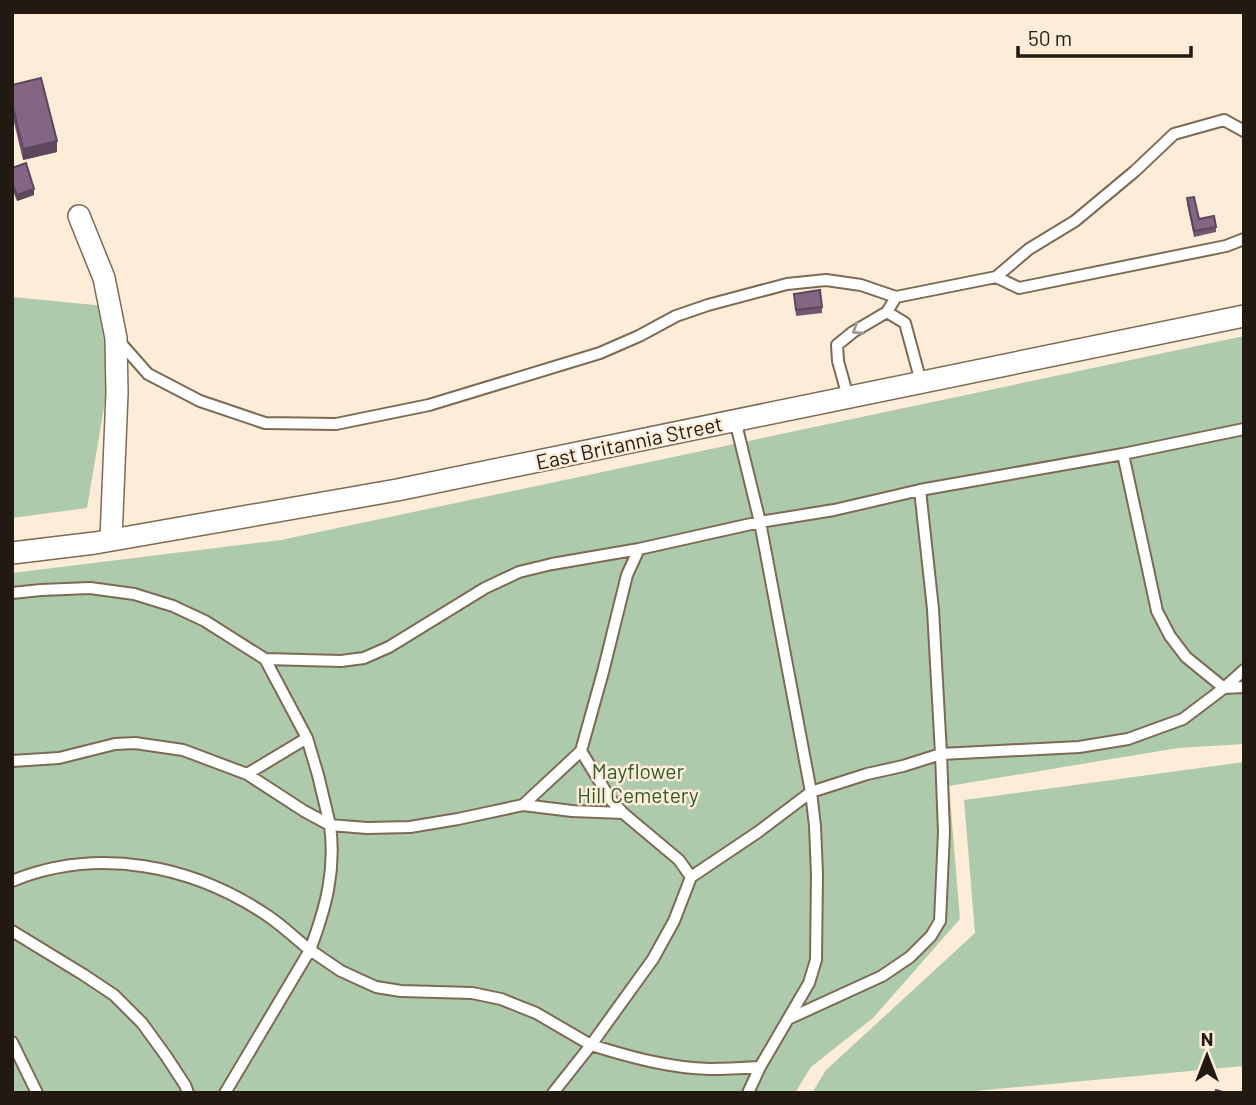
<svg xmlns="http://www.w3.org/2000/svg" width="1256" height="1105" viewBox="0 0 1256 1105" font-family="Barlow,sans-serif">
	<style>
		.green { fill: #aecaad }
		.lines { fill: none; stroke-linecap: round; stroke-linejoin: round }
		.service-casing { stroke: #7d6a55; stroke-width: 14 }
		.minor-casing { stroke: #7d6a55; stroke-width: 24 }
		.service { stroke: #fff; stroke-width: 10 }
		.minor { stroke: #fff; stroke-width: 21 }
		.wall { fill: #725771 }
		.shaded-wall { fill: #5c475c }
		.building { fill: #846583; stroke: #5c475c; stroke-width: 2 }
		.oneway { stroke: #9c9894 }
		.labels { text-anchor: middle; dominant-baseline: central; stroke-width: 5; stroke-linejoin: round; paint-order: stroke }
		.street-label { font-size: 21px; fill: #221a12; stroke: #fdecd8 }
		.park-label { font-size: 21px; fill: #2d5b2c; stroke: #fdecd8 }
	</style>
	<rect width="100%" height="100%" fill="#fdecd8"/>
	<!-- green -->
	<path class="green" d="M12,297L105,306L110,372L87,508L12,518Z
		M1244,336V744L1178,748L949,786L960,919L873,1018L811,1067L795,1093H12V573L281,540Z
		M1244,762V1066L953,1093H812L826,1070L975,933L964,800Z"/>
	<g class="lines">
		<defs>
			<path id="service" d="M996,277L1019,288L1226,246L1244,239
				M887,312L896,297L996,277L1029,249L1075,221L1135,171L1174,134L1224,120L1244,131
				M118,340L148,374L200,401L265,423L336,424L429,405L600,353L639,336L676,316L708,305L787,284L826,280L861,285L896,297
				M848,397L838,361L837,345L853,332L887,312L905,323L921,382
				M1123,454L1244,429
				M12,593L41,590L90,588L134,594L173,606L205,621L265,659L341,661L364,658L389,647L485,588L519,572L552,564L639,549L760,522L735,420
				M1224,688L1244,670
				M1224,688L1244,687
				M581,751L603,672L627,575L639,549
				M12,761L59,758L115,744L135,743L183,750L247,774L304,811L330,825L318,775L307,738L265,659
				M247,774L307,738
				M623,813L679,860L691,877L674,921L653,959L591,1045C630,1057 669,1068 710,1069C727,1069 744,1068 760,1067
				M691,877L758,832L811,792L760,522L834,510L920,490L933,609L941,754L1079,747L1128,739L1183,719L1224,688L1186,657L1170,636L1157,611L1123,454L920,490
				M12,881C98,846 193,865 268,916C283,926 296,939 310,950C326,907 336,871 330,825L367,828L410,827L458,819L523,805L572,811L623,813L611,800L581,751L523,805
				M12,931L84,975L114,995L142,1023L166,1056L185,1085L188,1093
				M12,1042L37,1093
				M225,1093L310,950L341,971L376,987L401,991L472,993L501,999L536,1013L591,1045L553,1093
				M748,1093L760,1067L809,983L816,960L817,874L815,826L811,792L867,774L903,766L941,754L944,832L940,921L931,936L910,957L882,976L788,1019"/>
			<path id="minor" d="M79,216L104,278L116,338L117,393L111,539
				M12,553L95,543L397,490L1244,316"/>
		</defs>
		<!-- service casing -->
		<use href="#service" class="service-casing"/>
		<!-- minor casing -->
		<use href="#minor" class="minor-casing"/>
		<!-- service -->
		<use href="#service" class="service"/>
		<!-- minor -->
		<use href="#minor" class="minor"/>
	</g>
	<!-- wall -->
	<path class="wall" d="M12,85L57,152L23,160L12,114Z
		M12,168L34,195L17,201L12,189Z
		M1187,198L1199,219L1216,227V232L1194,237L1187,204Z
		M794,294L822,307V313L796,316Z"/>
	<!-- shaded-wall -->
	<path class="shaded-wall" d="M57,141V152L23,160V149Z
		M34,189V195L17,201V195Z"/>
	<!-- building -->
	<path class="building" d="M41,78L57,141L23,149L12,103V85Z
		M26,163L34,189L17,195L12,183V168Z
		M1194,197L1199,219L1214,216L1216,227L1194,231L1187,198Z
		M820,290L822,307L796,310L794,294Z
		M1216,1090L1226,1093H1215Z"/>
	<!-- one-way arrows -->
	<defs><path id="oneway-chevron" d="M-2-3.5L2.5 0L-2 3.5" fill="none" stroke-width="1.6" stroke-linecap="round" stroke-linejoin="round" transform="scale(1.75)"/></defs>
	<use class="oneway" href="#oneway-chevron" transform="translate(857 330) rotate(147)"/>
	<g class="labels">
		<!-- street labels -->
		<g class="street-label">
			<text transform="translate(629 442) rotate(-12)">East Britannia Street</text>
		</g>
		<!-- park labels -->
		<g class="park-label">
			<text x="638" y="770">Mayflower<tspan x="638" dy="24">Hill Cemetery</tspan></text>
		</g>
	</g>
	<!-- border -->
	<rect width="1256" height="1105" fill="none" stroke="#221a12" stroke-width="28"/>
	<!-- north arrow -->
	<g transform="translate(1207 1056)" stroke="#fdecd8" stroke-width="5" paint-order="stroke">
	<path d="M0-5L12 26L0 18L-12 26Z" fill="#221a12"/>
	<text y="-10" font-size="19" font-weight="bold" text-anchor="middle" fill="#221a12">N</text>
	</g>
	<!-- scale -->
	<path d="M1018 46v10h173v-10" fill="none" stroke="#221a12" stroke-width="3.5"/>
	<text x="1028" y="46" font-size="21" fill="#221a12" stroke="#fdecd8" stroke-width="5" paint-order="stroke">50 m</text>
</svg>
